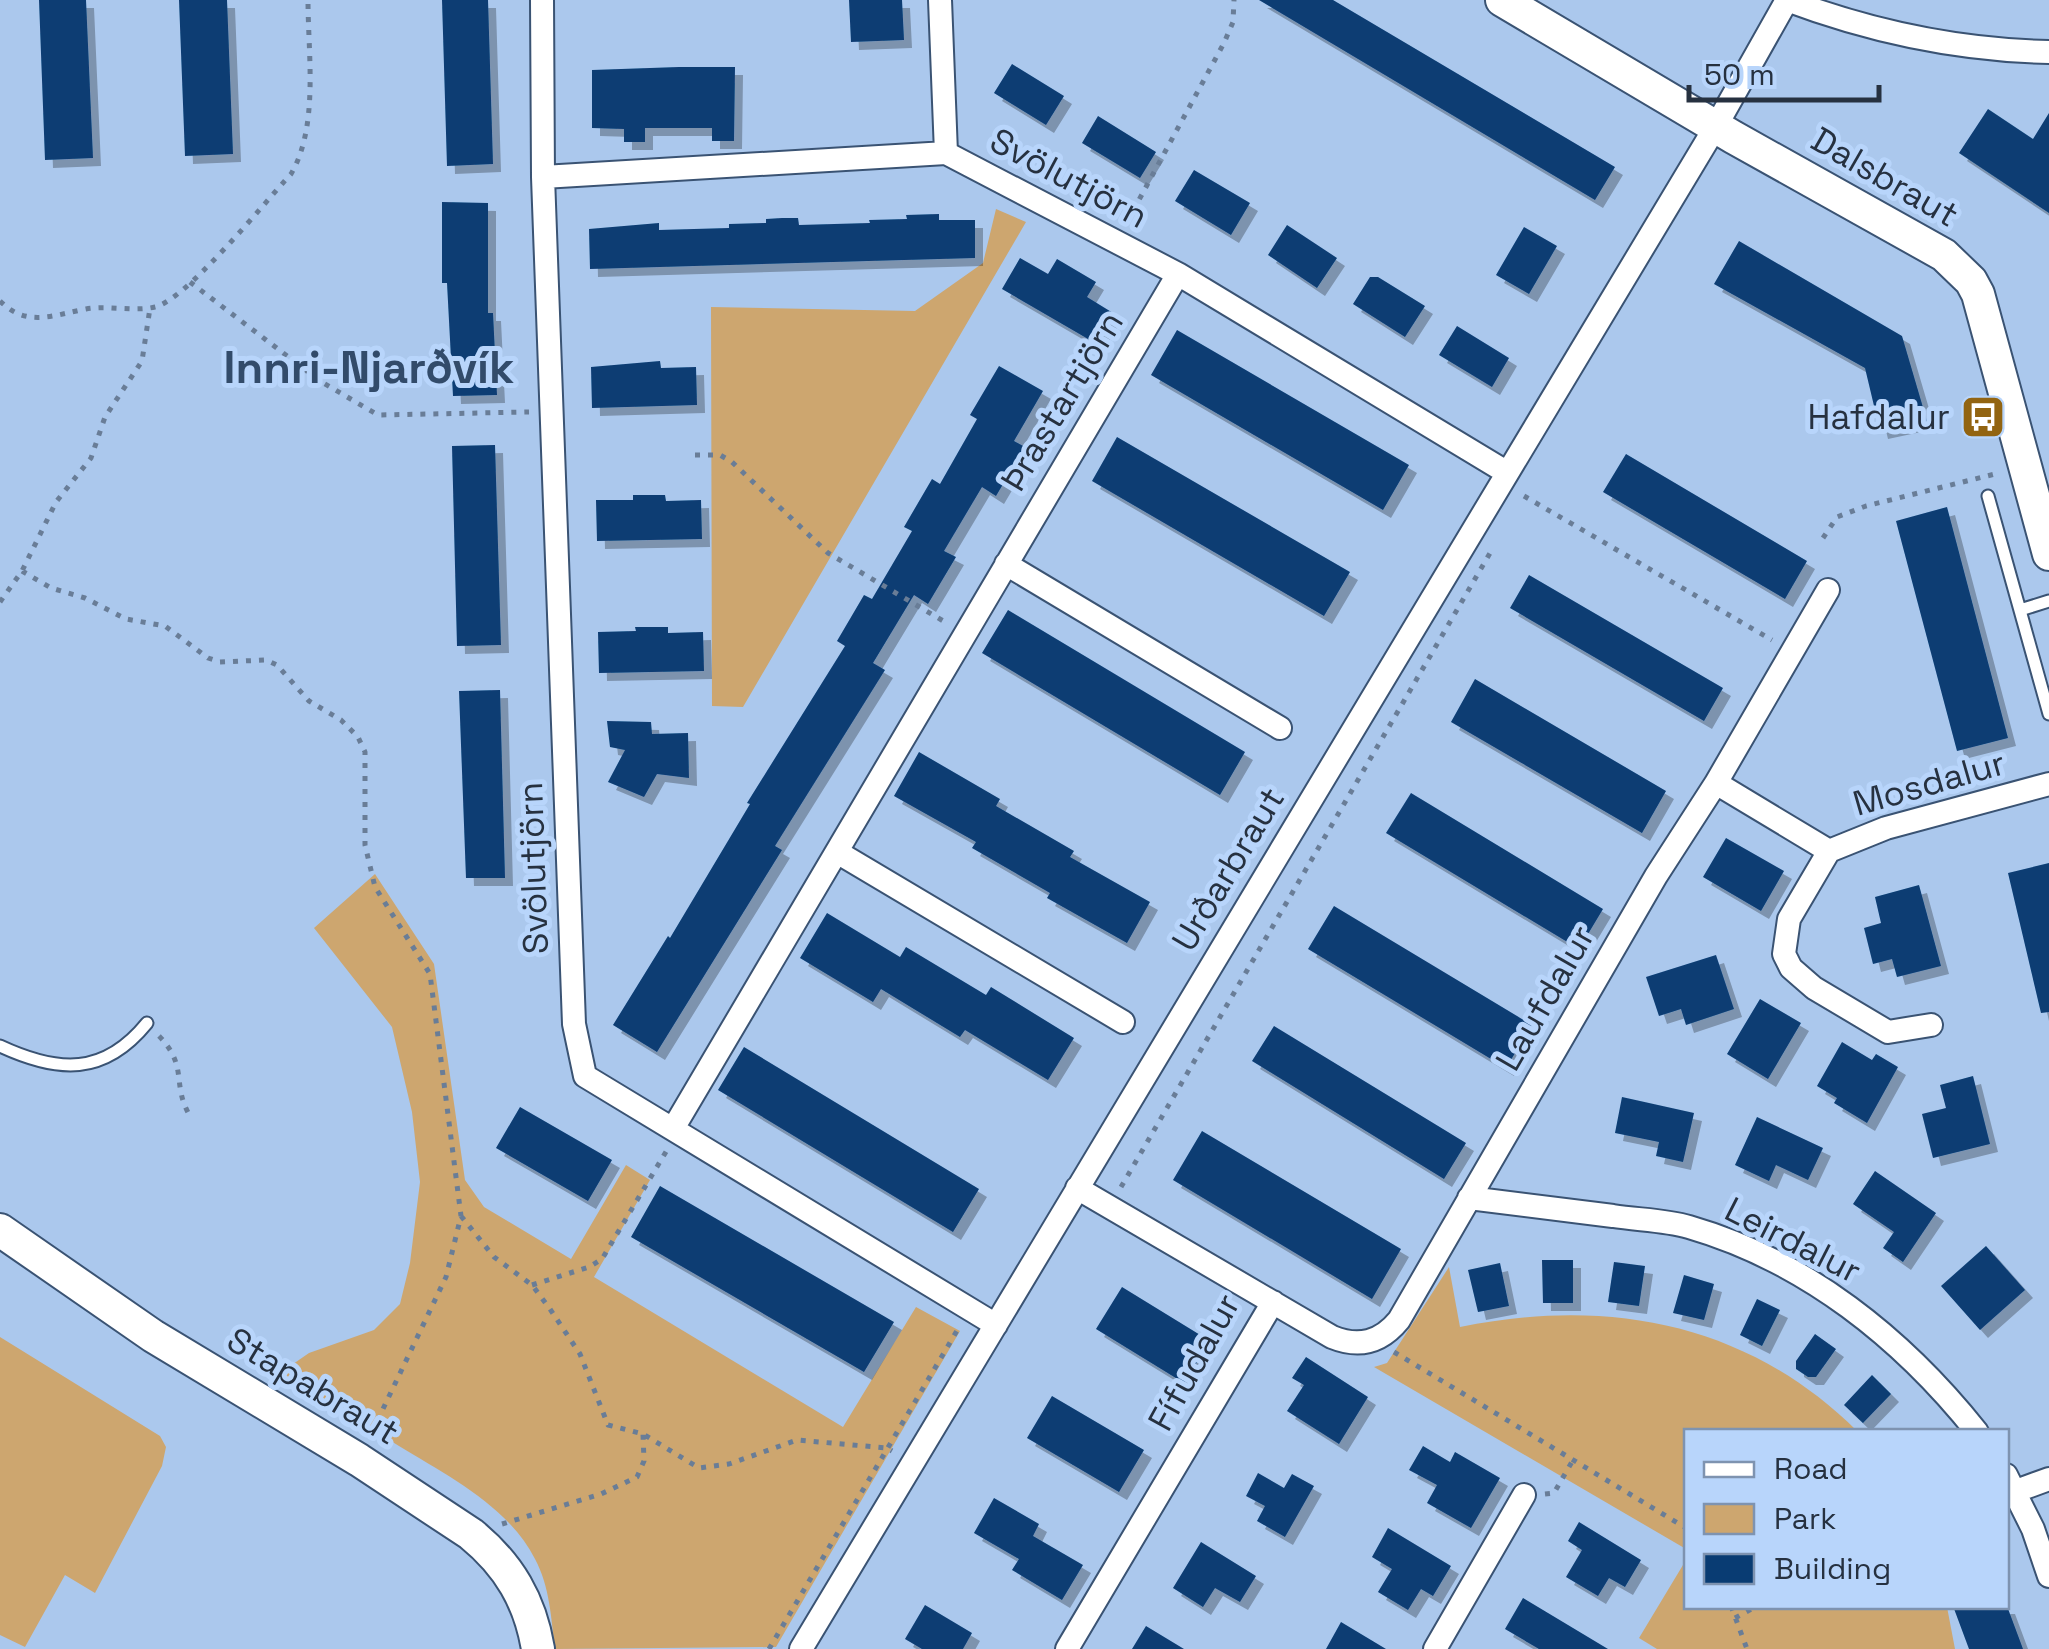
<svg xmlns="http://www.w3.org/2000/svg" width="2049" height="1649" viewBox="0 0 2049 1649" font-family="'Space Grotesk',sans-serif">
	<style>
		.green { fill: #cda66f }
		.building { fill: #093c73; filter: url(#shadow) }
		.lines { fill: none; stroke-linecap: round; stroke-linejoin: round }
		.lane-casing { stroke: #3a5373; stroke-width: 15 }
		.street-casing { stroke: #3a5373; stroke-width: 26 }
		.secondary-casing { stroke: #3a5373; stroke-width: 36 }
		.path { stroke: #697d97; stroke-width: 5; stroke-dasharray: 5 8; stroke-linecap: butt }
		.lane { stroke: #fff; stroke-width: 11 }
		.street { stroke: #fff; stroke-width: 22 }
		.secondary { stroke: #fff; stroke-width: 32 }
		.labels { text-anchor: middle; dominant-baseline: central; stroke-width: 10; stroke-linejoin: round; paint-order: stroke }
		.street-label { font-size: 35px; fill: #263140; stroke: #b8d5fb }
		.poi-label { font-size: 35px; fill: #263140; stroke: #b8d5fb; text-anchor: end }
		.district-label { font-size: 45px; font-weight: bold; fill: #324b6a; stroke: #b8d5fb }
	</style>
	<defs>
		<filter id="shadow"><feDropShadow dx="8" dy="8" stdDeviation="0" flood-color="#0004"/></filter>
	</defs>
	<rect width="100%" height="100%" fill="#abc8ed"/>
	<!-- green -->
	<path class="green" d="M996,209L1026,222L743,707L712,706L711,307L915,311L983,263Z
		M375,874L434,964L465,1180L484,1207L571,1259L626,1165L650,1180L594,1277L843,1427L916,1307L960,1331L776,1647L555,1649C551,1618 550,1587 535,1559C508,1506 448,1476 399,1446C360,1422 320,1397 280,1373L309,1353L374,1330L400,1304L410,1263L420,1182L412,1112L392,1027L314,928Z
		M1449,1267L1460,1327C1607,1297 1747,1322 1857,1431L1686,1432V1549L1374,1367L1387,1363Z
		M0,1337L160,1436L166,1447L162,1466L95,1593L65,1575L25,1647L0,1635Z
		M1686,1560V1606L1947,1607L1955,1649H1657L1639,1638Z"/>
	<!-- building -->
	<path class="building" d="M39,0H86L93,158L45,160Z
		M179,0H227L233,154L185,156Z
		M442,0H488L493,164L447,166Z
		M849,0H902L904,40L851,42Z
		M1259,0H1333L1615,167L1595,200Z
		M1012,64L1064,96L1046,125L994,93Z
		M679,67H735L734,141H712V128H645V142H624V129L592,128V70Z
		M1988,109L2033,139L2049,113V213L1959,153Z
		M1098,116L1156,152L1140,178L1082,143Z
		M1194,170L1250,203L1231,235L1175,201Z
		M442,202L488,203V313H493L497,395L453,396L447,283H442Z
		M939,214V220H975V258L590,269L589,229L659,223V230L729,228V224L766,223V219L782,218H798L799,225L870,223L869,220L907,219L906,215Z
		M1287,225L1337,258L1317,288L1268,255Z
		M1524,227L1557,246L1529,294L1496,275Z
		M1739,241L1902,336L1927,421L1880,431L1865,368L1714,284Z
		M1020,258L1048,274L1057,259L1096,282L1087,297L1113,313L1095,343L1002,289Z
		M1370,277H1378L1425,306L1405,337L1353,304Z
		M1457,326L1509,358L1492,387L1439,355Z
		M1177,330L1409,465L1383,510L1151,375Z
		M660,361L661,368L696,367L697,405L592,408L591,367Z
		M999,366L1043,391L1014,441L1025,447L996,496L982,487L944,551L956,557L928,604L914,595L873,663L885,670L775,846L782,850L657,1052L613,1025L668,936L670,938L750,804L747,803L845,646L837,641L864,595L872,599L912,531L904,527L932,479L940,484L977,419L970,415Z
		M1117,437L1350,572L1324,616L1092,481Z
		M495,445L501,645L457,646L452,446Z
		M1626,454L1807,561L1785,599L1603,492Z
		M633,495H665L666,501L701,500L702,539L597,541L596,500H633Z
		M1947,507L2008,738L1957,751L1896,521Z
		M1529,575L1723,688L1704,721L1510,608Z
		M1008,610L1245,752L1220,795L982,653Z
		M635,627H668V633L703,632L704,671L599,673L598,632L636,631Z
		M1475,679L1666,791L1642,833L1451,722Z
		M500,690L505,878H466L459,691Z
		M607,721L651,722L652,734L688,733L689,778L657,774L644,797L608,782L625,750L610,747Z
		M919,752L1000,799L996,806L1074,851L1070,857L1150,902L1127,943L1047,898L1050,893L972,848L976,842L894,796Z
		M1411,793L1603,909L1579,949L1386,833Z
		M1726,838L1784,871L1761,911L1703,877Z
		M2049,863V1012L2041,1013L2008,873Z
		M1919,885L1941,966L1897,977L1892,959L1873,964L1864,928L1881,923L1875,897Z
		M1334,906L1532,1025L1506,1068L1308,949Z
		M827,913L900,957L906,947L986,995L991,987L1074,1038L1048,1080L965,1030L960,1037L881,989L873,1002L800,958Z
		M1716,955L1734,1009L1686,1025L1681,1009L1659,1016L1646,977Z
		M1760,999L1801,1023L1768,1079L1727,1054Z
		M1274,1026L1466,1143L1444,1179L1252,1061Z
		M1842,1042L1872,1060L1876,1054L1898,1067L1867,1123L1834,1103L1837,1098L1817,1086Z
		M744,1047L979,1189L953,1232L718,1090Z
		M1973,1076L1990,1144L1933,1158L1922,1114L1946,1108L1940,1085Z
		M1622,1097L1694,1113L1683,1162L1656,1156L1659,1142L1615,1133Z
		M520,1107L612,1160L588,1201L496,1148Z
		M1757,1117L1823,1148L1808,1180L1776,1165L1769,1181L1735,1165Z
		M1202,1131L1401,1249L1372,1299L1173,1180Z
		M1875,1171L1936,1213L1903,1262L1883,1248L1894,1232L1853,1204Z
		M660,1186L894,1322L864,1372L631,1237Z
		M1986,1246L2025,1290L1980,1330L1941,1286Z
		M1542,1260H1573V1303H1543Z
		M1614,1262L1645,1266L1639,1306L1608,1302Z
		M1500,1263L1509,1306L1478,1312L1468,1270Z
		M1684,1275L1714,1284L1704,1320L1673,1313Z
		M1122,1287L1210,1341L1184,1383L1096,1329Z
		M1757,1299L1780,1310L1762,1346L1740,1335Z
		M1815,1334L1836,1349L1816,1377H1808L1796,1369V1361Z
		M1306,1357L1368,1397L1339,1444L1287,1411L1304,1385L1292,1378Z
		M1872,1375L1891,1394L1863,1423L1844,1405Z
		M1052,1396L1144,1450L1119,1492L1027,1438Z
		M1423,1446L1450,1462L1455,1452L1500,1478L1471,1528L1427,1503L1437,1485L1409,1470Z
		M1258,1473L1284,1488L1292,1474L1314,1486L1285,1537L1257,1521L1265,1506L1246,1496Z
		M994,1498L1039,1524L1033,1536L1083,1565L1062,1600L1012,1570L1019,1559L974,1533Z
		M1579,1522L1641,1560L1625,1587L1609,1578L1598,1596L1566,1577L1582,1550L1568,1541Z
		M1388,1528L1451,1566L1433,1596L1421,1589L1408,1610L1378,1592L1392,1569L1372,1557Z
		M1201,1542L1256,1576L1240,1602L1215,1588L1203,1607L1173,1588Z
		M1523,1598L1608,1649H1539L1505,1629Z
		M925,1605L972,1633L963,1649H922L905,1639Z
		M1953,1606H2007L2023,1649H1969Z
		M1341,1622L1386,1649H1326Z
		M1146,1626L1184,1649H1132Z"/>
	<g class="lines">
		<defs>
			<path id="lane" d="M1988,496L2049,714
				M2020,610L2049,601
				M0,1046C58,1073 104,1076 147,1023"/>
			<path id="street" d="M542,0L543,177L946,153L1178,274L1506,472
				M940,0L946,153
				M543,177L574,1024L585,1076L996,1325
				M1006,564L1280,728
				M1716,783L1829,851
				M837,852L1123,1022
				M1931,1025L1888,1032L1814,988L1791,968L1784,954L1789,919L1829,851L1886,828L2049,784
				M674,1127L1178,274
				M1077,1188L1332,1337C1359,1348 1381,1342 1399,1320L1656,876L1716,783L1828,590
				M1469,1198C1517,1204 1565,1210 1613,1216C1638,1220 1665,1220 1689,1227C1806,1261 1902,1338 1977,1432
				M2006,1475L2033,1529L2049,1576
				M2016,1491L2049,1479
				M801,1649L1716,126L1787,0C1872,32 1958,50 2049,52
				M1067,1649L1273,1302
				M1435,1649L1524,1495"/>
			<path id="secondary" d="M1502,0L1733,137L1944,255L1971,281L1978,294L2049,554
				M0,1230L153,1336L359,1460L471,1534C509,1565 530,1601 538,1649"/>
		</defs>
		<!-- lane casing -->
		<use href="#lane" class="lane-casing"/>
		<!-- street casing -->
		<use href="#street" class="street-casing"/>
		<!-- secondary casing -->
		<use href="#secondary" class="secondary-casing"/>
		<!-- path -->
		<path class="path" d="M1127,222L1224,43L1233,22L1234,0
			M190,282L320,381L378,415L529,412
			M0,301C27,328 53,315 86,309C108,305 133,312 155,307C186,300 265,202 291,174C319,126 308,55 308,0
			M695,455H720L732,462L828,553L945,622
			M1524,496L1772,640
			M1823,538L1837,517L1866,506L1999,473
			M22,571L51,588L85,598L126,619L165,626L208,658L220,662L266,660L277,665L309,701L341,720L358,737L365,752V845L375,887L430,974L461,1216L446,1277L371,1434
			M0,602L22,571L56,502L91,458L105,417L142,361L150,308
			M159,1036C189,1067 171,1084 190,1116
			M1121,1187L1493,548
			M461,1216L494,1257L532,1285L550,1309L580,1354L608,1425L643,1434L699,1468L729,1464L797,1440L887,1448L892,1451
			M532,1285L589,1267L602,1259L667,1150
			M1394,1352L1686,1528
			M1545,1494L1554,1493L1573,1460
			M502,1524L601,1494L637,1477L644,1461L643,1434
			M1731,1606L1747,1649
			M1735,1618L1757,1606
			M769,1649L958,1329"/>
		<!-- lane -->
		<use href="#lane" class="lane"/>
		<!-- street -->
		<use href="#street" class="street"/>
		<!-- secondary -->
		<use href="#secondary" class="secondary"/>
	</g>
	<!-- icons -->
	<defs>
		<symbol id="bus-square" viewBox="-11 -11 22 22"><rect x="-9" y="-9" width="18" height="18" rx="4" fill="#926411" stroke="#b8d5fb"/><path d="M-5-6H5V4H4V6H2V4H-2V6H-4V4H-5ZM-3.5-4V0h7V-4ZM-3.5 1.2v1.5H-2V1.2ZM2 1.2v1.5H3.5V1.2Z" fill="#fff"/></symbol>
	</defs>
	<g fill-rule="evenodd">
		<use href="#bus-square" x="1958" y="392" width="50" height="50"/>
	</g>
	<g class="labels">
		<!-- street labels -->
		<g class="street-label">
			<text transform="translate(1885 177) rotate(30)">Dalsbraut</text>
			<text transform="translate(1069 178) rotate(28)">Svölutjörn</text>
			<text transform="translate(1062 401) rotate(-59)">Þrastartjörn</text>
			<text transform="translate(1929 783) rotate(-16)">Mosdalur</text>
			<text transform="translate(533 868) rotate(-92)">Svölutjörn</text>
			<text transform="translate(1228 869) rotate(-59)">Urðarbraut</text>
			<text transform="translate(1545 998) rotate(-60)">Laufdalur</text>
			<text transform="translate(1793 1240) rotate(27)">Leirdalur</text>
			<text transform="translate(1194 1362) rotate(-61)">Fífudalur</text>
			<text transform="translate(313 1386) rotate(31)">Stapabraut</text>
		</g>
		<!-- poi labels -->
		<g class="poi-label">
			<text x="1950" y="417">Hafdalur</text>
		</g>
		<!-- district labels -->
		<g class="district-label">
			<text x="369" y="367">Innri-Njarðvík</text>
		</g>
	</g>
	<!-- legend -->
	<rect x="1684" y="1429" width="325" height="180" fill="#b8d5fb" stroke="#7e93b0" stroke-width="2.5"/>
	<rect x="1704" y="1462" width="50" height="15" fill="#ffffff" stroke="#7e93b0" stroke-width="2.5"/>
	<text x="1774" y="1479" font-size="30" fill="#263140">Road</text>
	<rect x="1704" y="1504" width="50" height="30" fill="#cda66f" stroke="#7e93b0" stroke-width="2.5"/>
	<text x="1774" y="1529" font-size="30" fill="#263140">Park</text>
	<rect x="1704" y="1554" width="50" height="30" fill="#093c73" stroke="#7e93b0" stroke-width="2.5"/>
	<text x="1774" y="1579" font-size="30" fill="#263140">Building</text>
	<!-- scale -->
	<path d="M1689 85v15h190v-15" fill="none" stroke="#263140" stroke-width="5"/>
	<text x="1704" y="85" font-size="30" fill="#263140" stroke="#b8d5fb" stroke-width="8" paint-order="stroke">50 m</text>
</svg>
